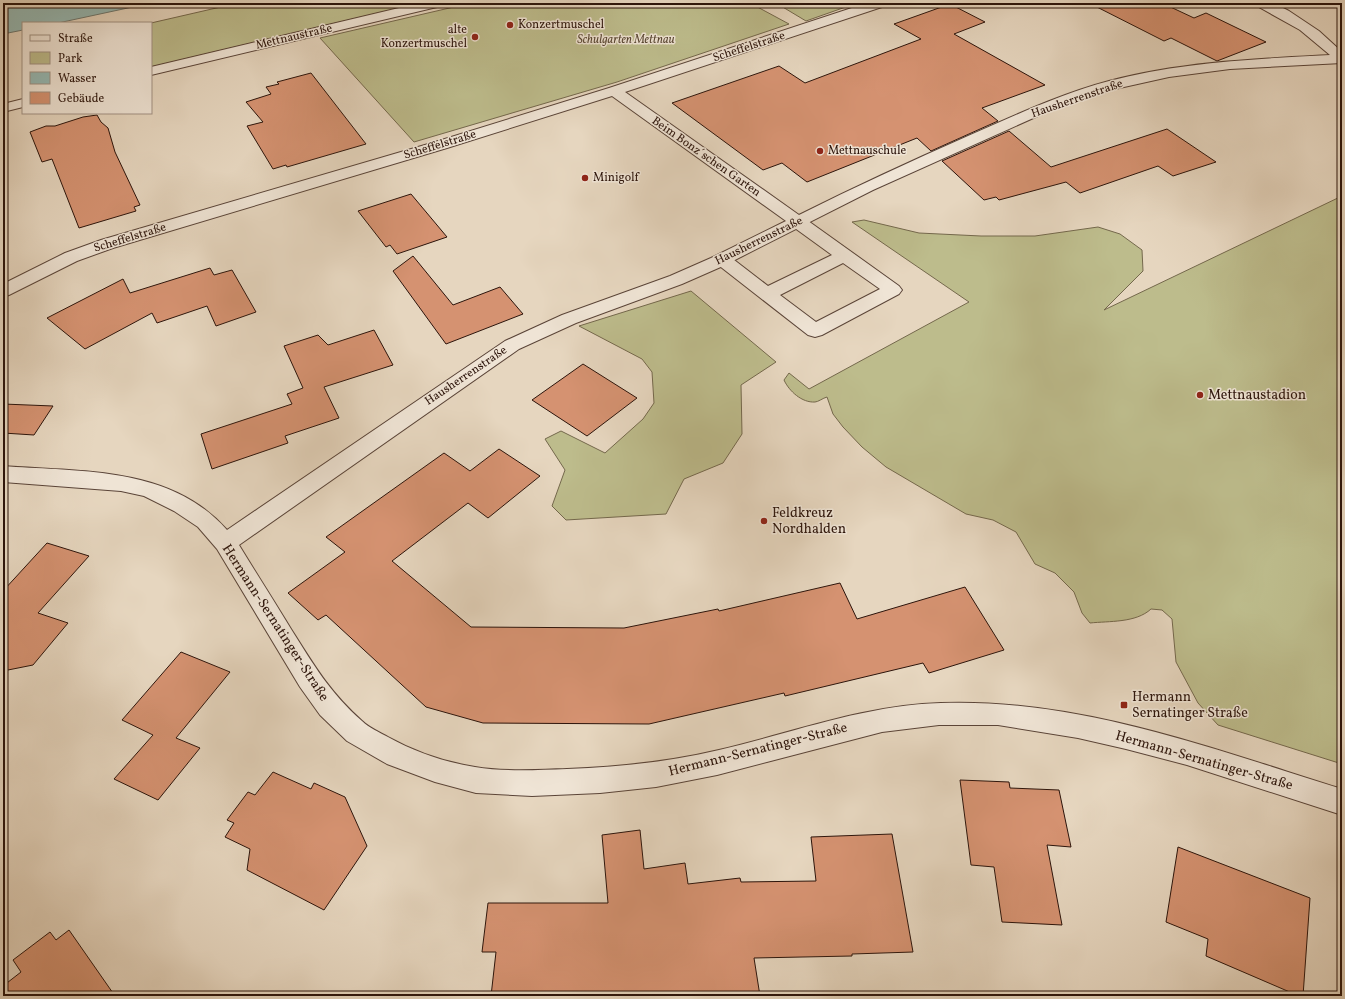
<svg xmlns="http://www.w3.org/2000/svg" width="1345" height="999" viewBox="0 0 1345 999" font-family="Vollkorn,serif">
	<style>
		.green { fill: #bdbc8c; stroke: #74684c }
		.water { fill: #96b9b4; stroke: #6c7770 }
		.building { fill: #d59271; stroke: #2c140b }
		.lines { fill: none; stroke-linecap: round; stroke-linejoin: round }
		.lane-casing { stroke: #5a4438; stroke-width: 2 }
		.street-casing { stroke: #5a4438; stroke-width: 2 }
		.lane { fill: #efe4d5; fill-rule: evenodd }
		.street { fill: #efe4d5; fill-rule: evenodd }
		.poi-dot { fill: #8f2418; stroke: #efe4d5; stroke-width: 1.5 }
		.labels { text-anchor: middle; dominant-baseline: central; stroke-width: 3; stroke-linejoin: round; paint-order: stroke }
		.far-poi-label { font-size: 12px; fill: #2c140b; stroke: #efe4d5; text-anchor: start }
		.far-street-label { font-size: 12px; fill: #2c140b; stroke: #efe4d5 }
		.far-park-label { font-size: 12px; font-style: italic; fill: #584632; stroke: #efe4d5 }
		.poi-label { font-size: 14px; fill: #2c140b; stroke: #efe4d5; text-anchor: start }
		.street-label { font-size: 14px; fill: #2c140b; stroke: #efe4d5 }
	</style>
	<rect width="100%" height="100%" fill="#e6d6bf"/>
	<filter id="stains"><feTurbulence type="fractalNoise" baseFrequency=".005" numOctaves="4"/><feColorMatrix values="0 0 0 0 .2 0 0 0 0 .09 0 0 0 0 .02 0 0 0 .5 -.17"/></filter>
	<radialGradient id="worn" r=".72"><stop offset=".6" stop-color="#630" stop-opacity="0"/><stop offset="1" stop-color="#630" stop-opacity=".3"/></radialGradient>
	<!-- green -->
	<path class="green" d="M238,3H420L151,67V23Z
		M471,3H750L789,24L617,82L414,142L320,38Z
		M776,3H857L806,21Z
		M1342,196V764L1218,725L1198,703L1176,662L1172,619L1162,610L1151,609C1136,623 1109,621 1090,623L1082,613L1074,592L1055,573L1035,564L1016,532L993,520L966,514L886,467L862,447L843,427L833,414L827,397C823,398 818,402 815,402C802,403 789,391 784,380L789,373L809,389L969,302L852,222L864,220L919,233L981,236H1035L1098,227L1120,234L1142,250L1143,271L1104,310Z
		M691,291L776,362L741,385L742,434L723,463L684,479L666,514L566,520L552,506L565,470L545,439L561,431L605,453L643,419L654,403L652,372L642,359L579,326Z"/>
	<!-- water -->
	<path class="water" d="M3,3H151L58,23H23V30L3,34Z"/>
	<!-- building -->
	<path class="building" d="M1089,3H1162L1194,18L1206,13L1266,42L1217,61L1171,38L1164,41Z
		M950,4L985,22L954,34L1045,85L982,108L998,121L931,151L917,138L807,182L782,163L763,170L672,103L779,66L805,83L921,39L894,24Z
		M311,73L366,144L287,167L286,165L273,169L247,126L263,122L246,102L271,94L266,87L279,84L277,82Z
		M97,115L101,122L108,128L115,152L140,205L134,207L136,211L79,228L52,159L42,162L30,132L46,126H55L83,117Z
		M1167,129L1216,162L1173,176L1158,166L1080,193L1066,182L999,200L996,197L984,200L942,161L1009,131L1051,167Z
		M411,194L447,237L397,254L390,245L386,247L358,211Z
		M413,256L453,305L500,287L523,314L446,344L393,271Z
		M210,268L214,275L232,270L256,312L216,326L207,306L157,323L152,313L85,349L47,318L123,279L130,293Z
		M374,330L393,365L324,387L339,418L285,436L288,443L212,469L201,434L292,404L287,394L303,388L284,346L318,335L328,345Z
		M583,364L637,398L587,436L532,400Z
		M3,404L53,406L34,435L3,433Z
		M499,449L540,476L488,518L468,503L392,561L471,627L624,628L718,609L719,611L840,583L857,619L965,587L1004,650L929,673L923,663L785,696L784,693L649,724L483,723L426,707L326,615L318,620L288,593L345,552L326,537L444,453L470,471Z
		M47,543L89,556L38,613L68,623L33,665L3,671V591Z
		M181,652L230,672L176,738L200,748L158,800L114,779L153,735L122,720Z
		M273,772L311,789L314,783L345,797L367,846L324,910L247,870L250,849L225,837L234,823L227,820L248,792L255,795Z
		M960,780L1009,782L1010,788L1059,790L1071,847L1047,845L1062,925L1002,922L994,867L971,865Z
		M640,830L644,869L685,863L688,884L740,878L741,882L816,881L811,837L892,834L913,952L852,954V956L754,958L760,996H491L496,952H482L488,903H608L602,835Z
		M1178,847L1310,898L1303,996H1299L1206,956L1208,939L1166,922Z
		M69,930L115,996H3V986L21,972L13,960L50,932L56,940Z"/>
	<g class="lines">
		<defs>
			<path id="lane" d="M798,217L804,218L899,286L902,290L899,294L822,335L815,337L808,335L717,264L714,260L717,256L723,255L729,256L768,286L832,255L792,226L789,222L792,218ZM843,263L880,289L816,322L780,295Z"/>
			<path id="street" d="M420,3H444L442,6L437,7L151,75V67Z
				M867,3H887L885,6L625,92L799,215C855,187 911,161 968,136C1014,116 1060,94 1109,81C1181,62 1256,59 1330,55L1300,30L1257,6L1255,3H1273L1289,11L1319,31L1342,52V63L1230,69L1169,77L1115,89L1058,107L873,190L723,266L682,284L576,323L519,349L239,545C256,573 274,601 291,629C313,664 330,693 362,721C369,728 379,732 388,737C415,752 444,762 475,767C504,772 537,770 567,769C618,767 669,762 719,750C792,733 865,705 941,703C1079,698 1213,749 1342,789V815L1187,765L1126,749L1078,738L998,725H939L882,732L717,775L656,787L600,793L532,796L476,793L435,782L387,764L347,741L320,715L300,687L217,549L198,527L174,511L144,496L121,491L3,482V466C81,472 171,466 227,530L505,341L562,315L670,276L711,258L786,221L612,96L447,148L113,248L77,261L9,295L3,297V284L65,253L101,240L435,142L609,88Z
				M23,99V107L3,112V104Z"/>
		</defs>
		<!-- lane casing -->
		<use href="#lane" class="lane-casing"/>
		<!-- street casing -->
		<use href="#street" class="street-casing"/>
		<!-- lane -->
		<use href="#lane" class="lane"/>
		<!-- street -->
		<use href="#street" class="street"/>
	</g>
	<!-- markers -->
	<g class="poi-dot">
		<circle cx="510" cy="25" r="4"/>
		<circle cx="475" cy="37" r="4"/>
		<circle cx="820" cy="151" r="4"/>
		<circle cx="585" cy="178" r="4"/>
		<circle cx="1200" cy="395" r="4"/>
		<circle cx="764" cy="521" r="4"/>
		<rect x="1120" y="701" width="8" height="8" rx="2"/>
	</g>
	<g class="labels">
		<!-- far-poi labels -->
		<g class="far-poi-label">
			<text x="518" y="25">Konzertmuschel</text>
			<text x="467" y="30" text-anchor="end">alte<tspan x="467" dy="14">Konzertmuschel</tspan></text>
			<text x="828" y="151">Mettnauschule</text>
			<text x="593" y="178">Minigolf</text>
		</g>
		<!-- far-street labels -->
		<g class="far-street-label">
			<text transform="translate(294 37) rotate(-13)">Mettnaustraße</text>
			<text transform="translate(749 47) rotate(-18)">Scheffelstraße</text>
			<text transform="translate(1077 99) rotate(-19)">Hausherrenstraße</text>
			<text transform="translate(440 145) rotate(-17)">Scheffelstraße</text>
			<text transform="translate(706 157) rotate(35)">Beim Bonz´schen Garten</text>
			<text transform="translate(130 238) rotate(-17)">Scheffelstraße</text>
			<text transform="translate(759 241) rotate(-26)">Hausherrenstraße</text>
			<text transform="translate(466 376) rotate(-34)">Hausherrenstraße</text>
		</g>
		<!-- far-park labels -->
		<g class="far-park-label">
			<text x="626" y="40">Schulgarten Mettnau</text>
		</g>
		<!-- poi labels -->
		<g class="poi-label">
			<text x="1208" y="395">Mettnaustadion</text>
			<text x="772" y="513">Feldkreuz<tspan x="772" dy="16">Nordhalden</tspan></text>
			<text x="1132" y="697">Hermann<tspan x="1132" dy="16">Sernatinger Straße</tspan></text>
		</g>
		<!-- street labels -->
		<g class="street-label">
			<text transform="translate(275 623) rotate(57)">Hermann-Sernatinger-Straße</text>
			<text transform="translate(758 750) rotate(-14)">Hermann-Sernatinger-Straße</text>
			<text transform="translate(1204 761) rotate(16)">Hermann-Sernatinger-Straße</text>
		</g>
	</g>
	<!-- margin -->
	<rect width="1345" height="999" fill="none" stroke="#e6d6bf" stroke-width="16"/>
	<rect x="4" y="4" width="1337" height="991" fill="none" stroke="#2c140b" stroke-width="2"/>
	<rect x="8" y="8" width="1329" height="983" fill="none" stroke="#2c140b"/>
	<!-- legend -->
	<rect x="22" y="22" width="130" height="92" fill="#efe4d5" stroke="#a19184"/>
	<rect x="30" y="35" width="20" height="6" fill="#efe4d5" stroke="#a19184"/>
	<text x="58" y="42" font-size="12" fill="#2c140b">Straße</text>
	<rect x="30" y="52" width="20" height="12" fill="#bdbc8c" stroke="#a19184"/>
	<text x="58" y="62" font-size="12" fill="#2c140b">Park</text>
	<rect x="30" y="72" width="20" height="12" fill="#96b9b4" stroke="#a19184"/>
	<text x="58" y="82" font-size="12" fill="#2c140b">Wasser</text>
	<rect x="30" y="92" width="20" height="12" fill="#d59271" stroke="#a19184"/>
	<text x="58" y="102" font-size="12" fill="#2c140b">Gebäude</text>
	<rect width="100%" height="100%" filter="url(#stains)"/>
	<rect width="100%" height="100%" fill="url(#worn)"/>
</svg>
